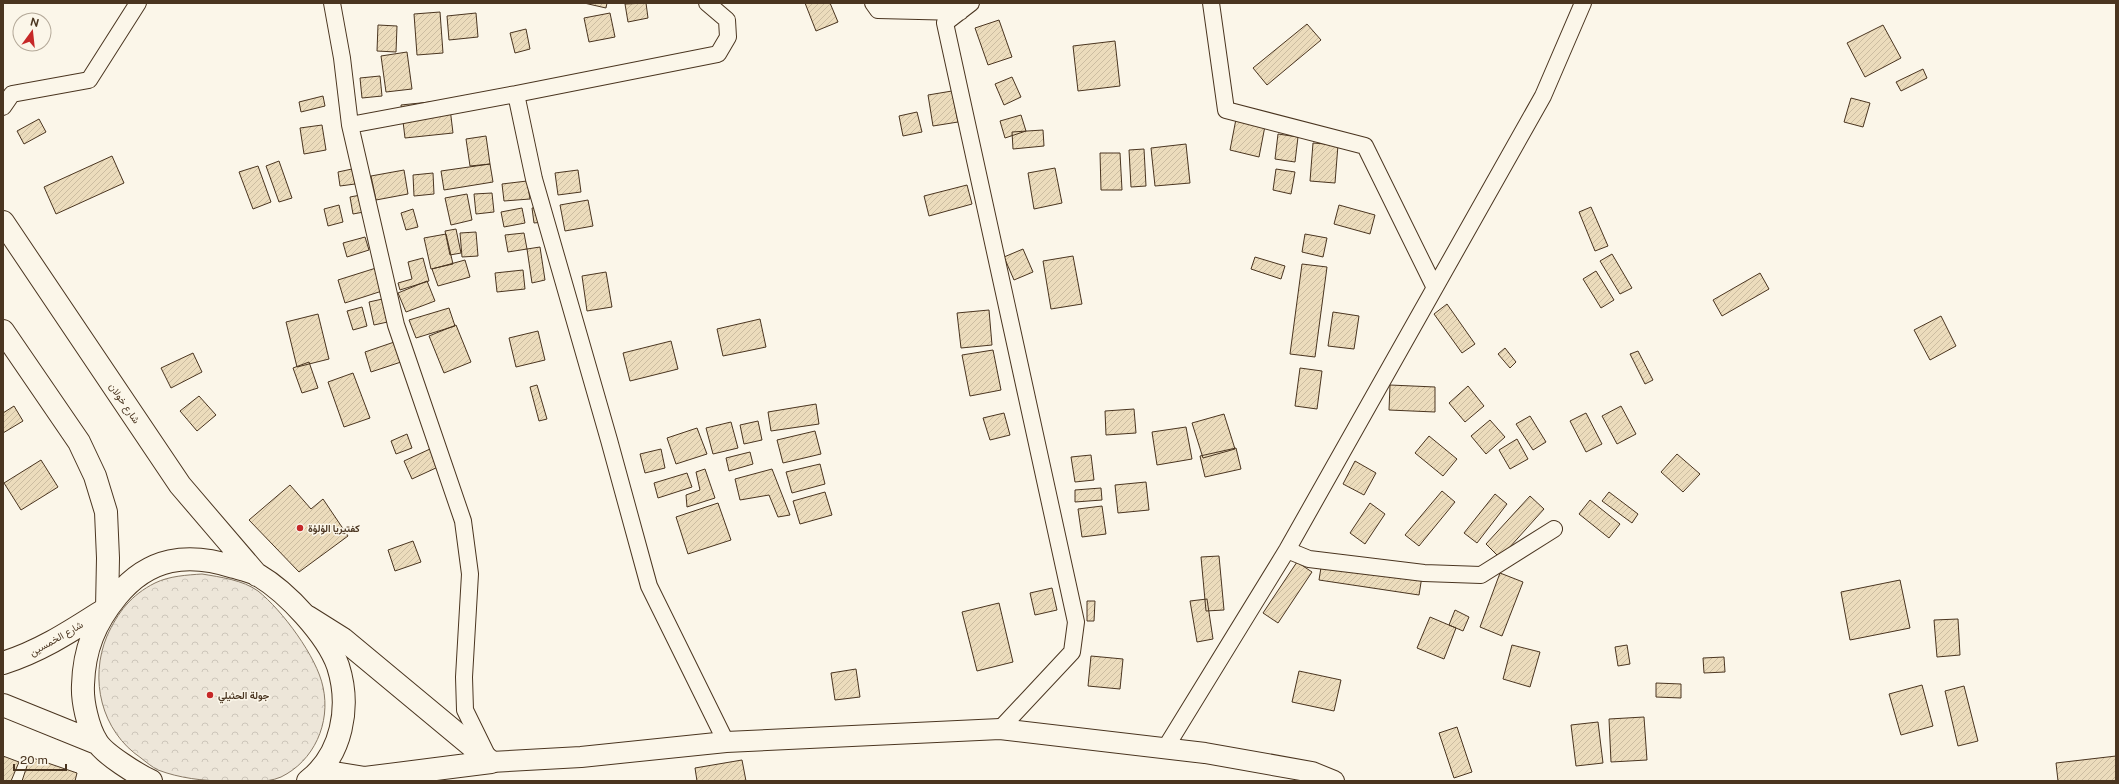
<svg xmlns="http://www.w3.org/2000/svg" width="2119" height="784" viewBox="0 0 2119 784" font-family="'Public Sans',Vazirmatn,sans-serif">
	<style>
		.park { fill: url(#park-crowns); stroke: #887966 }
		.building { fill: url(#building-hatch); stroke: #4a3520 }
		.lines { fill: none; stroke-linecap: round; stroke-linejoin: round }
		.minor-casing { stroke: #4a3520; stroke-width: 18 }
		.tertiary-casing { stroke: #4a3520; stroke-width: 22 }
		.secondary-casing { stroke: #4a3520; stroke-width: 24 }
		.primary-casing { stroke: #4a3520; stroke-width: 24 }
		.minor { stroke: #fbf6e9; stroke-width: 16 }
		.tertiary { stroke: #fbf6e9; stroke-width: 20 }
		.secondary { stroke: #fbf6e9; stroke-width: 22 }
		.primary { stroke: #fbf6e9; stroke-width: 22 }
		.poi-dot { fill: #c62828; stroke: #fbf6e9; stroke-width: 1.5 }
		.labels { text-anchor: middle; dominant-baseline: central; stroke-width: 3; stroke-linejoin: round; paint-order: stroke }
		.street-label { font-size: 10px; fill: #4a3520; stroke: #fbf6e9 }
		.poi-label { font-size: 10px; font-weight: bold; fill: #4a3520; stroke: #fbf6e9; text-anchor: start }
	</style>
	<defs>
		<pattern id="park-crowns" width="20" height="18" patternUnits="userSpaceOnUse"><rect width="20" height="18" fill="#ede6d9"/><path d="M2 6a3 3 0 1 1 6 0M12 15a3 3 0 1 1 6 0" fill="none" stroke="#cdc6ba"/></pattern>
		<pattern id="building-hatch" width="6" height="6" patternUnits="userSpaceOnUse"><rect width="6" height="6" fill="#ecdcbc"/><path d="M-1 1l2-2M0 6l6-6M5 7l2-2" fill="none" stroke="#ccbda1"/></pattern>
	</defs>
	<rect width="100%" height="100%" fill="#fbf6e9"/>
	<!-- park -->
	<path class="park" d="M202,574C220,577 243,580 258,591C282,610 317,657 323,687C331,723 314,761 281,777C265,784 243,781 226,781C203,781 179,778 158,770C152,767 146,762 141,758C101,731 89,679 107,636C118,612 131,595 155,583C169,576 187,575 202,574Z"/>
	<!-- building -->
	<path class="building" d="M584,3H607L606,8Z
		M646,3L648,18L628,22L625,4Z
		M805,3H830L838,22L816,31Z
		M440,12L443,53L417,55L414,14Z
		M476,13L478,37L449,40L447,16Z
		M610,13L615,37L589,42L584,18Z
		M999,20L1012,57L988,65L975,28Z
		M1307,24L1321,40L1267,85L1253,68Z
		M378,25L397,26L396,52L377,51Z
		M1883,25L1901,58L1865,77L1847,43Z
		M526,29L530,49L515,53L510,33Z
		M1115,41L1120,86L1078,91L1073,46Z
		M407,52L412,89L386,92L381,56Z
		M1923,69L1927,78L1901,91L1896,82Z
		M380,76L382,96L362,98L360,78Z
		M1012,77L1021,97L1004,105L995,84Z
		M952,91L958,122L933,126L928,95Z
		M323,96L325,106L301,112L299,102Z
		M1851,98L1870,103L1863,127L1844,122Z
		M449,100L453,133L405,138L401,105Z
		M917,112L922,132L903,136L899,116Z
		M1021,115L1026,131L1005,138L1000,121Z
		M39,119L46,132L24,144L17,131Z
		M1236,119L1265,126L1259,157L1230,150Z
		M322,125L326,150L304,154L300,128Z
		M1043,130L1044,146L1013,149L1012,132Z
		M1278,134L1298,137L1295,162L1275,159Z
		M486,136L490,164L470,166L466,139Z
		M1313,143L1338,145L1335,183L1310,181Z
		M1186,144L1190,183L1155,186L1151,148Z
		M1144,149L1146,186L1131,187L1129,150Z
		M1100,153H1120L1122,190H1101Z
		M112,156L124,183L56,214L44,187Z
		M279,161L292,198L279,202L266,166Z
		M490,164L493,182L444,190L441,171Z
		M258,166L271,202L253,209L239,172Z
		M1055,168L1062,203L1034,209L1028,173Z
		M352,169L355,184L340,186L338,172Z
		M1276,169L1295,172L1291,194L1273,190Z
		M404,170L408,194L376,200L371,176Z
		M578,170L581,192L558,195L555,173Z
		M433,173L434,194L414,196L413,175Z
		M527,181L530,199L504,201L502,184Z
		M967,185L972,204L929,216L924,196Z
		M492,193L494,212L476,214L474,194Z
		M366,194L369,211L353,214L350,197Z
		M467,194L472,220L451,225L445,198Z
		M588,200L593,226L565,231L560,205Z
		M339,205L343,222L328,226L324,209Z
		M1339,205L1375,215L1370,234L1334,224Z
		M550,206L552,221L534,223L532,208Z
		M1591,207L1608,246L1595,251L1579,212Z
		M522,208L525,223L504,227L501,212Z
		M413,209L418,227L406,230L401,213Z
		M456,229L461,253L450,255L445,231Z
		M476,232L478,256L462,257L460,233Z
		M524,233L527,249L508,252L505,235Z
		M446,234L453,264L431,269L424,238Z
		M1305,234L1327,238L1323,257L1302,252Z
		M365,237L369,250L347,257L343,243Z
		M540,247L545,280L532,283L527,249Z
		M1023,249L1033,272L1014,280L1004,257Z
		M1612,254L1632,288L1620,294L1600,261Z
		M1073,256L1082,304L1051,309L1043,261Z
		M1255,257L1285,266L1281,279L1251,269Z
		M423,258L429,281L400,290L398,283L412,279L408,262Z
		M465,260L470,277L438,286L432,269Z
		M1302,264L1327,267L1315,357L1290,354Z
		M376,268L382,291L345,303L338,280Z
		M523,270L525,289L497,292L495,273Z
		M1596,271L1614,300L1601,308L1583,279Z
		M606,272L612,307L587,311L582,276Z
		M1760,273L1769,289L1722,316L1713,300Z
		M427,281L435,301L406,312L398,293Z
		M387,298L392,321L374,325L369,302Z
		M1447,304L1475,344L1462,353L1434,314Z
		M362,307L367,326L353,330L347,311Z
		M449,308L455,326L416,338L409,320Z
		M989,310L992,345L961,348L957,313Z
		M1333,312L1359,316L1354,349L1328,346Z
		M318,314L329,359L297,367L286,322Z
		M1941,316L1956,346L1930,360L1914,330Z
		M760,319L766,347L723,356L717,329Z
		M456,325L471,362L444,373L429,336Z
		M538,331L545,360L516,367L509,338Z
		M406,338L413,358L371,372L365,352Z
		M671,341L678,369L630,381L623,353Z
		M1505,348L1516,362L1510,368L1498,354Z
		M993,350L1001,390L970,396L962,355Z
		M1638,351L1653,380L1645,384L1630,354Z
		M193,353L202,372L171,388L161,368Z
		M309,362L318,388L302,393L293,368Z
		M1300,368L1322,371L1317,409L1295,406Z
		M353,373L370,418L344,427L328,382Z
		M537,385L547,419L539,421L530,387Z
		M1390,385L1435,387V412L1389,410Z
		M1468,386L1484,406L1465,422L1449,403Z
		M199,396L216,415L197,431L180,411Z
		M816,404L819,424L771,431L768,412Z
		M14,406L23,421L3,433V413Z
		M1621,406L1636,434L1617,444L1602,416Z
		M1134,409L1136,433L1106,435L1105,411Z
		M1004,413L1010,435L990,440L983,418Z
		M1586,413L1602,444L1586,452L1570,421Z
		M1224,414L1235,449L1203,458L1192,423Z
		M1530,416L1546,442L1533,450L1516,424Z
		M1490,420L1505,437L1486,454L1471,436Z
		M758,421L762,440L744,444L740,425Z
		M731,422L738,448L713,454L706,428Z
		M1186,427L1192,459L1157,465L1152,432Z
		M697,428L707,454L676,464L667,438Z
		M815,431L821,454L783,463L777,440Z
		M407,434L412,448L396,454L391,441Z
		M1429,436L1457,459L1443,476L1415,453Z
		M1517,439L1528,459L1510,469L1499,450Z
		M1236,448L1241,469L1205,477L1200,456Z
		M430,449L438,467L412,479L404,461Z
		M661,449L665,468L645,473L640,454Z
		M750,452L753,464L729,471L726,458Z
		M1677,454L1700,474L1683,492L1661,472Z
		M1091,455L1094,480L1075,482L1071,457Z
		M41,460L58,487L21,510L4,483Z
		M1355,461L1376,473L1364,495L1343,484Z
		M820,464L825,484L792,493L786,472Z
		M705,469L715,498L687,507L686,495L700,490L696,472Z
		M772,469L790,515L778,517L769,495L740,500L735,479Z
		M687,473L692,487L658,498L654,483Z
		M1146,482L1149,510L1118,513L1115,485Z
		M290,485L311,509L323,499L348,536L299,572L249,520Z
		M1101,488L1102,500L1075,502V490Z
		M1442,491L1455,502L1419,546L1405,535Z
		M825,492L832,515L800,524L793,501Z
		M1609,492L1638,514L1632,523L1602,501Z
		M1495,494L1507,504L1477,543L1464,533Z
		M1530,496L1544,509L1500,558L1486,544Z
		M1590,500L1620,524L1609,538L1579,514Z
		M718,503L731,540L688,554L676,517Z
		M1370,503L1385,514L1365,544L1350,533Z
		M1102,506L1106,534L1082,537L1078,509Z
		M413,541L421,562L395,571L388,550Z
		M1323,555L1423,570L1419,595L1319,580Z
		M1219,556L1224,610L1206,611L1201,557Z
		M1297,562L1312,572L1278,623L1263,613Z
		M1500,573L1523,582L1502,636L1480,627Z
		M1900,580L1910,628L1850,640L1841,592Z
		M1052,588L1057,610L1035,615L1030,593Z
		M1207,599L1213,639L1197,642L1190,601Z
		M1087,601H1095L1094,621H1087Z
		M999,603L1013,662L977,671L962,612Z
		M1455,610L1469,617L1463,631L1449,625Z
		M1430,617L1456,628L1444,659L1417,648Z
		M1958,619L1960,655L1937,657L1934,620Z
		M1512,645L1540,652L1530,687L1503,679Z
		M1627,645L1630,664L1618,666L1615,647Z
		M1091,656L1123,659L1120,689L1088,686Z
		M1724,657L1725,672L1704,673L1703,658Z
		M856,669L860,697L835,700L831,673Z
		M1299,671L1341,680L1334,711L1292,702Z
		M1656,683L1681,684V698L1656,697Z
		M1922,685L1933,726L1901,735L1889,694Z
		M1964,686L1978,741L1958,746L1945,691Z
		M1644,717L1647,760L1611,762L1609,719Z
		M1598,722L1603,763L1576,766L1571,725Z
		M1457,727L1472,772L1454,778L1439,733Z
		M3,756L19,762L11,781H3Z
		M2116,756V781H2058L2056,763Z
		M30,757L77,773L75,781H22Z
		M742,760L746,781H697L695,768Z"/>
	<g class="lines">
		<defs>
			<path id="minor" d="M332,3L342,58L350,125L396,325L463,521L470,574L464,677L465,710L488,757
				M873,3L878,10L960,12
				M971,3L945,23L1076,622L1072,652L1000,729
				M1211,3L1226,110L1365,146L1434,286
				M516,94L718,54L728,37L727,20L707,3
				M3,107L12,94L89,80L138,3
				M350,125L516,94L534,179L609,440L649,586L726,742
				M1287,550L1309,559L1424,573L1481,575L1554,529
				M1166,747L1287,550L1543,96L1583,3"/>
			<path id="tertiary" d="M491,762L581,757L726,742L1000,729L1205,753L1312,772L1334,781"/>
			<path id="secondary" d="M308,617L343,639L491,762
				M321,771L365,778L491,762"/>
			<path id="primary" d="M3,222L180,485L257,575
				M3,331L79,442L95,476L106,512L108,558L107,608
				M3,663C41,651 71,631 104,610
				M3,705L97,743
				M151,781C138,775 104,754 97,742C88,728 82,701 83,685C84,649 95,623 117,596C149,557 188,552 234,567C241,569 251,571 258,575C287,592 327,635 338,666C351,707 342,755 308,781"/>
		</defs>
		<!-- minor casing -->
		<use href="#minor" class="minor-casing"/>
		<!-- tertiary casing -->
		<use href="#tertiary" class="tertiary-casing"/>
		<!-- secondary casing -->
		<use href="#secondary" class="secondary-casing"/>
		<!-- primary casing -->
		<use href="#primary" class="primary-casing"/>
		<!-- minor -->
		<use href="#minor" class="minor"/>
		<!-- tertiary -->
		<use href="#tertiary" class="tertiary"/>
		<!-- secondary -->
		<use href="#secondary" class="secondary"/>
		<!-- primary -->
		<use href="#primary" class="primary"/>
	</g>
	<!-- markers -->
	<g class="poi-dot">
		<circle cx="300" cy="528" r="4"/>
		<circle cx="210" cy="695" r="4"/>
	</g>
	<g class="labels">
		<!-- street labels -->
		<g class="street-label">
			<text transform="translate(125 403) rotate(56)">شارع خولان</text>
			<text transform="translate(56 638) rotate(-30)">شارع الخمسين</text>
		</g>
		<!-- poi labels -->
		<g class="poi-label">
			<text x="308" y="528">كفتيريا الؤلؤة</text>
			<text x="218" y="695">جولة الحثيلي</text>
		</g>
	</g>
	<!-- border -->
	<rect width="2119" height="784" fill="none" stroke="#4a3520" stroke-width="8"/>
	<!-- north arrow -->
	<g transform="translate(32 32) rotate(15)"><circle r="19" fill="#fbf6e9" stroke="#b4a999"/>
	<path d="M0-3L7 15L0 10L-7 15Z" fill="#c62828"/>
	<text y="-6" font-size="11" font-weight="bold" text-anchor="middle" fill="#4a3520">N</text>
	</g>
	<!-- scale -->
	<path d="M14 764v6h52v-6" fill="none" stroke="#4a3520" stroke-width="2"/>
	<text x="20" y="764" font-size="12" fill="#4a3520" stroke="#fbf6e9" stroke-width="3" paint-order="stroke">20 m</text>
</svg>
